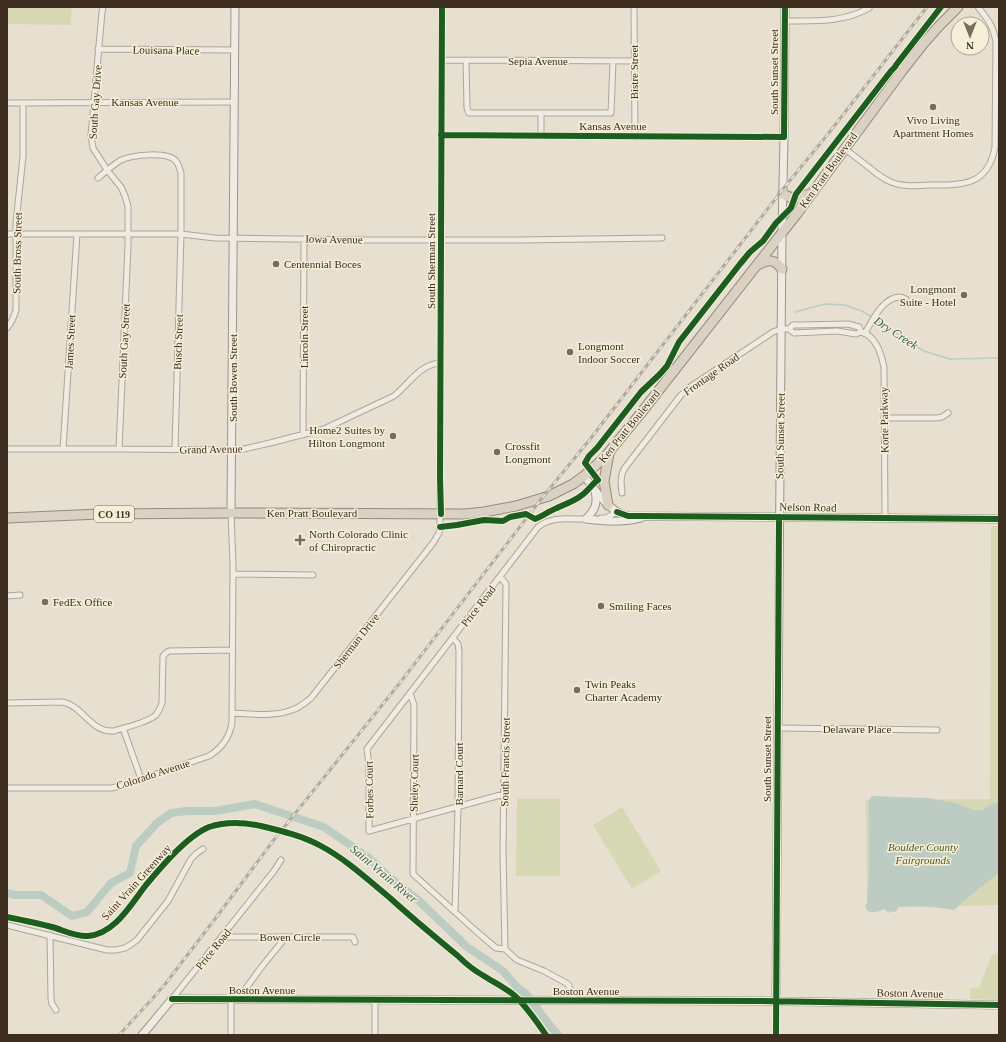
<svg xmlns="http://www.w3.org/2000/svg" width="1006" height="1042" viewBox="0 0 1006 1042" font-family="Georgia,serif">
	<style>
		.green { fill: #d6d7b3 }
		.water { fill: #bcccc2 }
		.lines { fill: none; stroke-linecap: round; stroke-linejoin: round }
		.stream { stroke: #bcccc2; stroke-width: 1.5 }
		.river { stroke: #bcccc2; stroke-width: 8 }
		.street-casing { stroke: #ada599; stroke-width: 7 }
		.secondary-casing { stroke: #9c958a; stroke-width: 9 }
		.highway-casing { stroke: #928b80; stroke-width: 11 }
		.street { stroke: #efebe3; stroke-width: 5 }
		.secondary { stroke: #efebe3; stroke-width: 7 }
		.highway { stroke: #dad1c2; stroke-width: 9 }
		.rail-casing { stroke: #afaaa2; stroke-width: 3 }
		.rail { stroke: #f7eed8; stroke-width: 1.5; stroke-dasharray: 4.5; stroke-linecap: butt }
		.cycleway-casing { stroke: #f7eed8; stroke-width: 8 }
		.cycleway { stroke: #1b5e20; stroke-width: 6 }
		.poi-dot { fill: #786c5e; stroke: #f7eed8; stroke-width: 1.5 }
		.labels { text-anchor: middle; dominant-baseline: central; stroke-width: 3; stroke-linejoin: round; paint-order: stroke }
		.shield { fill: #f7eed8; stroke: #756857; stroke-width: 1 }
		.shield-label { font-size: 10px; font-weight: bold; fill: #3d2e20 }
		.street-label { font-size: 11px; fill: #3d2e20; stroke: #f7eed8 }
		.poi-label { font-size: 11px; fill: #3d2e20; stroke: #f7eed8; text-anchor: start }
		.park-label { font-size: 11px; font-style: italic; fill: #4d5a26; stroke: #f7eed8 }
		.water-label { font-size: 12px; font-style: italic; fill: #2f5d5a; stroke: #f7eed8 }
	</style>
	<rect width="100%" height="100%" fill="#e7e0d1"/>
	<!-- green -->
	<path class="green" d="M7,7H72L70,25L7,24Z
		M991,526H999V1000L970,999V988H979L992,955L998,952V905L867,908L866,800L990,799Z
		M517,799H560V876H516Z
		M622,807L661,871L632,889L593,825Z"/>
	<!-- water -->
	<path class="water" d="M872,796L928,798L955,803L973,810H983L989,805L999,802V873L979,888L954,910C937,907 915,905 898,907L897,911L894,912L892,911L889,913L884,909C876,913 868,915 865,906L867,903L869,876V800Z"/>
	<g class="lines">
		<!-- stream -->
		<path class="stream" d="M795,312L825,304L845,305L862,311L924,351L950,359L999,358"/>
		<!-- river -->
		<path class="river" d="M7,893L15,895H41L72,916L87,912L111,883L130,873L136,846L157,823L171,813L186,811H215L255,804L324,827L369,858L390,878L417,899L467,947L503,971L517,987L526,994L551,1027L558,1035"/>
		<defs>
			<path id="street" d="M103,7L102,12L91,135L93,148L107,170L121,187L125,196L128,206V246L119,449
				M634,7L635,137
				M784,21C813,21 843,23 869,8
				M98,49L235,50
				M442,60L634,61
				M466,60L467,108L469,113H541V136
				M7,103L234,102
				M541,113H611L613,61
				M441,135L784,137
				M844,148C853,155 862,162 871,169C877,174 883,179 891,182C903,187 917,186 930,185C963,185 988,186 995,147L996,42C993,25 988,20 978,7
				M98,178C106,171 113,165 121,160C133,155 167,151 176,161C179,165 180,169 181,173V234L175,449
				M7,234H181L215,238L365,240H518L662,238
				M7,328C12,322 14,317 16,310V223L23,156V103
				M789,329L794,333L837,331L856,334L861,332
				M865,333C872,321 883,297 900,297C902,297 904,299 906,299
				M884,418H936L942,417L948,413
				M303,435L304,239
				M7,449H119L240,450L270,443L324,429L394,396C408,385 420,364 440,363
				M63,449L77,234
				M622,493C621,484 620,477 624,469L681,395L690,387L773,332L781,329H789L793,325H799L848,324L859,327L861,332C876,336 881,353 884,367L885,517
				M601,518H606L617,512
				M233,574L313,575
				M500,577L506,584L503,853L505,949
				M7,596L20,595
				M453,638L458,644L459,651L458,807L455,912
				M410,693L414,705L413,874L476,931L496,948L505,949L517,960L544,971L568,984L575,1001
				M7,703L63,702C84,707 91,733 114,731C126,727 147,723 156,715C159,711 161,707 162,703L163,656L166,653L169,651L232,650
				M232,713C251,714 274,717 292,710C299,708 305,703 311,698L433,543L439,533L440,527V477L442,7
				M123,728L141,779
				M777,728L937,730
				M7,788H111L121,786L209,756C222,748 230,737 232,722L233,565L231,513
				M504,794L369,831V765L367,749L538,527C553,515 571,520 589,519
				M7,925L107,950H116L125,948L130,945L137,940L168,901L191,859L197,853L203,849
				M50,935L51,999L52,1004L56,1010
				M222,937H353L355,942
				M172,999L274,871L281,860
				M238,999L263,965L286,937
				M231,1035V999
				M375,1035V1000
				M776,1035V1002"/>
			<path id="secondary" d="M584,476C597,491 608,512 628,516L999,519
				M231,513L235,7
				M586,519C604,521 623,523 641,518
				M586,519C595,510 598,504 595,491
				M776,1002L778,714L782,232L784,137L785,7
				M142,1035L148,1028L172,999L758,1001L999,1005"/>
			<path id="highway" d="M783,194C794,201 801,197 812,193
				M756,266C767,260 773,257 782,269
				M608,505L604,481L609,454
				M7,518L100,514L231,513L465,514L484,512L516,506L549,496L573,484L584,476L604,458L641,413L796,215L902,71L924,43L939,26L958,7"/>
		</defs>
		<!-- street casing -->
		<use href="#street" class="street-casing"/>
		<!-- secondary casing -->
		<use href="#secondary" class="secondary-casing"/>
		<!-- highway casing -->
		<use href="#highway" class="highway-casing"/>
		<!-- street -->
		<use href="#street" class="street"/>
		<!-- secondary -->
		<use href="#secondary" class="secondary"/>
		<!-- highway -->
		<use href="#highway" class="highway"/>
		<defs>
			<path id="rail" d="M119,1035L153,998L166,983L218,915L273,841L399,684L542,498L591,438L783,189L828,134L927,7"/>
		</defs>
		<!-- rail casing -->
		<use href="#rail" class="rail-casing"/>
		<!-- rail -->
		<use href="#rail" class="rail"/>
		<defs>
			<path id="cycleway" d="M441,135L784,137L785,7
				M617,512L628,516H641L999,519
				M441,514L440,477L442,7
				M440,527L457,525L484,520L503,521L510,517L526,514L535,519C543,516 549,511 557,508C565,504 575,501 582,495C588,491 592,484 598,480L585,463L589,456L597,448L641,392L660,374L667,366L679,342L740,264L750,252L763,241L776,223L791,208L796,194L891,71L895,67L896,65L941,7
				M7,917C22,920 37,923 52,927C63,930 76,937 88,936C115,934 131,904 146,885C161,867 187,836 209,827C227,821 243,822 261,826C282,831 303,836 321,846C347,860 367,879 390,898C412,918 435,937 458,956C466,964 475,971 484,976C495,983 506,988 515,996C527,1007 537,1022 546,1035
				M172,999L758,1001L999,1005
				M776,1035L779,517"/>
		</defs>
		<!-- cycleway casing -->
		<use href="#cycleway" class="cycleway-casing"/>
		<!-- cycleway -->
		<use href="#cycleway" class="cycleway"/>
	</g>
	<!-- markers -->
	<g class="poi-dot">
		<circle cx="933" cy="107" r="4"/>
		<circle cx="276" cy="264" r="4"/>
		<circle cx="964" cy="295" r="4"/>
		<circle cx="570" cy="352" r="4"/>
		<circle cx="393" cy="436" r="4"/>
		<circle cx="497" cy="452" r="4"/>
		<path d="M298 534h4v4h4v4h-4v4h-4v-4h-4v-4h4z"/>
		<circle cx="45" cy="602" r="4"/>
		<circle cx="601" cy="606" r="4"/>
		<circle cx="577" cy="690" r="4"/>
	</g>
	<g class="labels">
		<!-- shield labels -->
		<rect class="shield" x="94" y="506" width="40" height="16" rx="3"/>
		<g class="shield-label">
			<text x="114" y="514">CO 119</text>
		</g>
		<!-- street labels -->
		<g class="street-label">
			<text transform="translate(166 50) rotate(1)">Louisana Place</text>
			<text x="538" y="61">Sepia Avenue</text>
			<text transform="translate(634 72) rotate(-90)">Bistre Street</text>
			<text transform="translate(774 72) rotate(-90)">South Sunset Street</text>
			<text transform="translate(95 102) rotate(-86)">South Gay Drive</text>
			<text x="145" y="102">Kansas Avenue</text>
			<text x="613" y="126">Kansas Avenue</text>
			<text transform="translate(828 170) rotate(-54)">Ken Pratt Boulevard</text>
			<text transform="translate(334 239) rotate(1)">Iowa Avenue</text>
			<text transform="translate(17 253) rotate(-89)">South Bross Street</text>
			<text transform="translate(431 261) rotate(-90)">South Sherman Street</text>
			<text transform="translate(304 337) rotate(-90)">Lincoln Street</text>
			<text transform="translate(124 341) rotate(-87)">South Gay Street</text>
			<text transform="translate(70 342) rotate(-87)">James Street</text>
			<text transform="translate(178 342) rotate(-88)">Busch Street</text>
			<text transform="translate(711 374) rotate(-35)">Frontage Road</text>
			<text transform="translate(233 378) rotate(-90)">South Bowen Street</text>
			<text transform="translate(884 420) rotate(-91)">Korte Parkway</text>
			<text transform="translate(629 426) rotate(-51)">Ken Pratt Boulevard</text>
			<text transform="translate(780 436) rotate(-89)">South Sunset Street</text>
			<text transform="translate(211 449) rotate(-1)">Grand Avenue</text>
			<text transform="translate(808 507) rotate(1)">Nelson Road</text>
			<text x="312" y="513">Ken Pratt Boulevard</text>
			<text transform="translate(478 606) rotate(-52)">Price Road</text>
			<text transform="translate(356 641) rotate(-52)">Sherman Drive</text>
			<text x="857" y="729">Delaware Place</text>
			<text transform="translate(767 759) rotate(-90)">South Sunset Street</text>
			<text transform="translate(505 762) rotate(-89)">South Francis Street</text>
			<text transform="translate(153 774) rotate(-18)">Colorado Avenue</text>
			<text transform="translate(459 774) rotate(-90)">Barnard Court</text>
			<text transform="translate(414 783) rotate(-89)">Sheley Court</text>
			<text transform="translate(369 790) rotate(-91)">Forbes Court</text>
			<text transform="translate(136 882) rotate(-48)">Saint Vrain Greenway</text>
			<text x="290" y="937">Bowen Circle</text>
			<text transform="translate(213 949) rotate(-51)">Price Road</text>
			<text x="262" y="990">Boston Avenue</text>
			<text x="586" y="991">Boston Avenue</text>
			<text transform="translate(910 993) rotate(1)">Boston Avenue</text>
		</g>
		<!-- poi labels -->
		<g class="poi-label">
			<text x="933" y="120" text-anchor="middle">Vivo Living<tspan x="933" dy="13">Apartment Homes</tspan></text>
			<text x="284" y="264">Centennial Boces</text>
			<text x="956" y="289" text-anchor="end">Longmont<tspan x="956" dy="13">Suite - Hotel</tspan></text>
			<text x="578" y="346">Longmont<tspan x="578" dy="13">Indoor Soccer</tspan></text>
			<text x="385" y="430" text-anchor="end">Home2 Suites by<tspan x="385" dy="13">Hilton Longmont</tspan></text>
			<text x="505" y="446">Crossfit<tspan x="505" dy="13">Longmont</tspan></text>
			<text x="309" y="534">North Colorado Clinic<tspan x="309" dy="13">of Chiropractic</tspan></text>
			<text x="53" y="602">FedEx Office</text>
			<text x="609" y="606">Smiling Faces</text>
			<text x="585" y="684">Twin Peaks<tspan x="585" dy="13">Charter Academy</tspan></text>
		</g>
		<!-- park labels -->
		<g class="park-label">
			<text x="923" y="847">Boulder County<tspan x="923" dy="13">Fairgrounds</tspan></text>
		</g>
		<!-- water labels -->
		<g class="water-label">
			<text transform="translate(896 333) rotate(33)">Dry Creek</text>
			<text transform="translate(384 874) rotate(40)">Saint Vrain River</text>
		</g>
	</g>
	<!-- border -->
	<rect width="1006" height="1042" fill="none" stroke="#3d2e20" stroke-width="16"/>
	<!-- north arrow -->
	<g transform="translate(970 36) rotate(180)"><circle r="19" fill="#f7eed8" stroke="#ada18e"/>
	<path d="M0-3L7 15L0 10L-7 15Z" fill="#786c5e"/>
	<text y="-6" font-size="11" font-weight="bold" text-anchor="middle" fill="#3d2e20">N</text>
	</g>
</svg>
